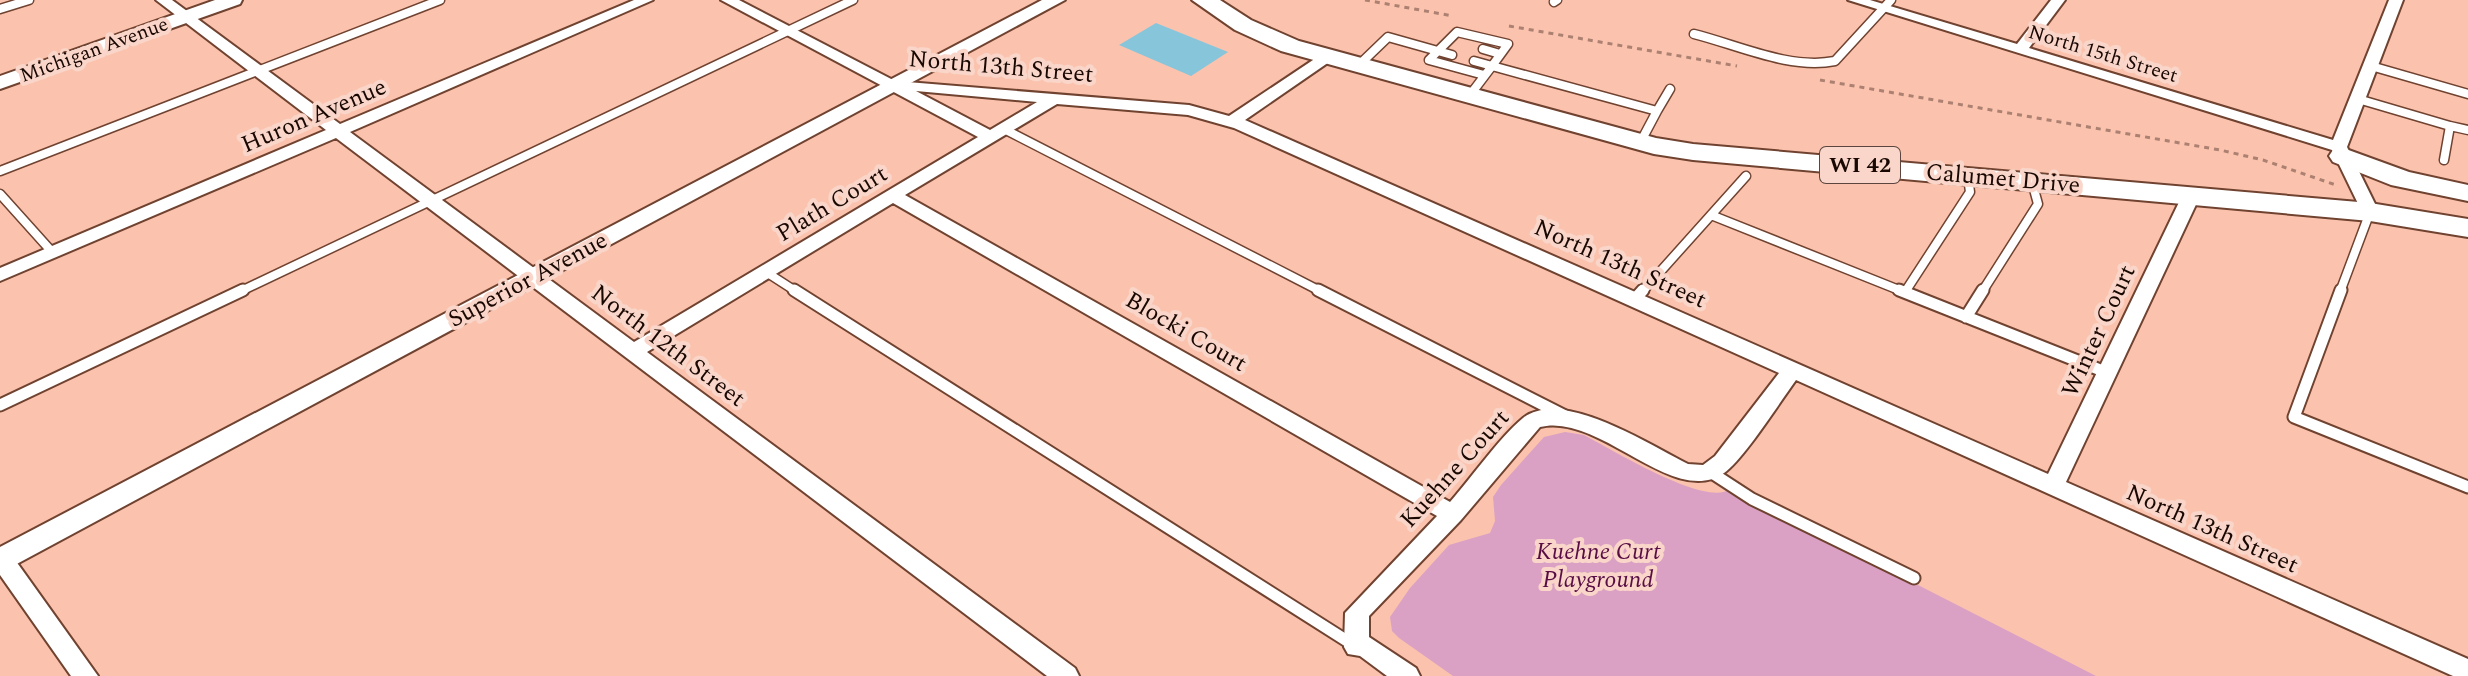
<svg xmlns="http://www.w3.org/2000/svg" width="2468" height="676" viewBox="0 0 2468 676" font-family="Spectral,serif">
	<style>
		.green { fill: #daa1c4 }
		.building { fill: #87c5db }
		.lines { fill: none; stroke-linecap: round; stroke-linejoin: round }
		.service-far1-casing { stroke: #704230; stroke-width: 11 }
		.service-casing { stroke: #704230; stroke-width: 15 }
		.minor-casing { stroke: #704230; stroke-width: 4 }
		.tertiary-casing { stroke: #704230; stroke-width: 4 }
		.primary-casing { stroke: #704230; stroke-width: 4 }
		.path { stroke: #ac8172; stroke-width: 3; stroke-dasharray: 5 5; stroke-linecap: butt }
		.service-far1 { stroke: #fff; stroke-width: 8 }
		.service { stroke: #fff; stroke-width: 11 }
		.minor { fill: #fff; fill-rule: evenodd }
		.tertiary { fill: #fff; fill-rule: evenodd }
		.primary { fill: #fff; fill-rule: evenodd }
		.labels { text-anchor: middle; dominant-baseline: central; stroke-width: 8; stroke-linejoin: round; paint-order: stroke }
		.far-street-label { font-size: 20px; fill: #190702; stroke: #f9d6c9 }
		.shield { fill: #f9d6c9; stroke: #5c453e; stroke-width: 2 }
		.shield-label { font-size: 22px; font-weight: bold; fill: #190702 }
		.street-label { font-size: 24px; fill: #190702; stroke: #f9d6c9 }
		.park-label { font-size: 24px; font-style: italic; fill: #580e44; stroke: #f9d6c9 }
	</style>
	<rect width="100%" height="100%" fill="#fbc3ae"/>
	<!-- green -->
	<path class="green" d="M1565,432L1584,435C1611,449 1707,508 1730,489L2096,676H1453L1399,638L1392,631L1390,617L1410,588L1449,545L1490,533L1495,521L1493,497L1501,485L1544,437Z"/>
	<!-- building -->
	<path class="building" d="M1156,23L1228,52L1191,76L1119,45Z"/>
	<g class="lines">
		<defs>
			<path id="service-far1" d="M1554,2L1557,0
				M0,9L29,0
				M1694,34C1738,45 1790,70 1835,61L1891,0
				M1483,49L1500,54
				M1361,63L1388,37L1452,55
				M2371,66L2468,94
				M1484,75L1429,60L1457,32L1508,44L1492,66L1657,111L1640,143
				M1470,95L1492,66L1474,61
				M2358,99L2450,126L2444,160
				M1657,111L1670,89
				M2450,126L2468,130
				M1004,129L1322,292
				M0,171L440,0
				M0,194L53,253
				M1711,215L1904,292
				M766,272L797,292
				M239,292L853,0
				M1642,292L1746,176
				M1905,292L1970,192L1968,177
				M1982,292L2038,204L2032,182
				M2340,292L2370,212"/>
			<path id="service" d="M794,290L1355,646
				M1318,290L1565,416
				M1899,290L2108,373
				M2341,290L2294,417L2468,487
				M1635,299L1643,290
				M1966,317L1983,290
				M0,405L243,290
				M1712,473L1752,499L1914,578"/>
			<path id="minor" d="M156,0H172L340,124L634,0H653L350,132L634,342L978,137L721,0H739L895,81L1189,105L1229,116L1322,54H1332V60L1245,120L2048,474L2182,196L2191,191L2197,192L2200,196L2066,482L2468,659V676H2453L1796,380C1780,402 1743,460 1724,473C1673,509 1600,412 1540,427L1461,520L1369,616V637L1416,668L1420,676H1387L1360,656L1348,654L1344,647L1345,613L1437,516L893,203L647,352L1075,668L1079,676H1047L336,138L0,281V268L326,130ZM916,91L1037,102L990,130ZM1057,104L1188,115L1234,128L1779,373L1715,456L1703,465L1688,464C1652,446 1561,387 1523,418C1499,438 1472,477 1450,502L905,195Z
				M1848,0H1870L2017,44L2051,0H2065L2029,48L2333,140L2389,0H2403L2347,147L2379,212L2376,216H2364L2332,150Z
				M0,548L8,550L98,676H71L0,575Z"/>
			<path id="tertiary" d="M215,0H242L240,4L0,89V76Z
				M1042,0H1065L0,573V547Z"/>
			<path id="primary" d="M1192,0H1220L1251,20L1299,41L1656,138L1693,144L2370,203L2468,219V237L2370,221L1693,160L1654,154L1281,51L1235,30Z
				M2343,148L2409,172L2468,185V201L2391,185L2333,162L2329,156L2333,150Z"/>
		</defs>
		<!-- service-far1 casing -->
		<use href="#service-far1" class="service-far1-casing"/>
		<!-- service casing -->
		<use href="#service" class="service-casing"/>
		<!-- minor casing -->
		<use href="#minor" class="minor-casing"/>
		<!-- tertiary casing -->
		<use href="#tertiary" class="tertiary-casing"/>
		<!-- primary casing -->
		<use href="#primary" class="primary-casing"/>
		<!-- path -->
		<path class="path" d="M1365,0L1453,16
			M1509,26L1737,66
			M1820,80L2220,150L2263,160L2336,185"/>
		<!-- service-far1 -->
		<use href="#service-far1" class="service-far1"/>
		<!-- service -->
		<use href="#service" class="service"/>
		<!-- minor -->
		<use href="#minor" class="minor"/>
		<!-- tertiary -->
		<use href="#tertiary" class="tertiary"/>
		<!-- primary -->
		<use href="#primary" class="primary"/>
	</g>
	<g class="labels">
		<!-- far-street labels -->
		<g class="far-street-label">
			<text transform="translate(94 50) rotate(-20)">Michigan Avenue</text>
			<text transform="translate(2103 54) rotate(17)">North 15th Street</text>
		</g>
		<!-- shield labels -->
		<rect class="shield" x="1820" y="147" width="80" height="36" rx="6"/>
		<g class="shield-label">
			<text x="1860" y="165">WI 42</text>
		</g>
		<!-- street labels -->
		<g class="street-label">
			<text transform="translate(1001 67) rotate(5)">North 13th Street</text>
			<text transform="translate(314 116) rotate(-23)">Huron Avenue</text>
			<text transform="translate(2003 179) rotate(5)">Calumet Drive</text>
			<text transform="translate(832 204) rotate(-31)">Plath Court</text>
			<text transform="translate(1620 264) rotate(24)">North 13th Street</text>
			<text transform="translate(528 280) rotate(-28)">Superior Avenue</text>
			<text transform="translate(2099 331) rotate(-65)">Winter Court</text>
			<text transform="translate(1186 332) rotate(30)">Blocki Court</text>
			<text transform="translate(668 346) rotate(37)">North 12th Street</text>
			<text transform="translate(1455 469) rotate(-48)">Kuehne Court</text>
			<text transform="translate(2212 529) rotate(24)">North 13th Street</text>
		</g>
		<!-- park labels -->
		<g class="park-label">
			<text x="1598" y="552">Kuehne Curt<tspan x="1598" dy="28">Playground</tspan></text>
		</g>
	</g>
</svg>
